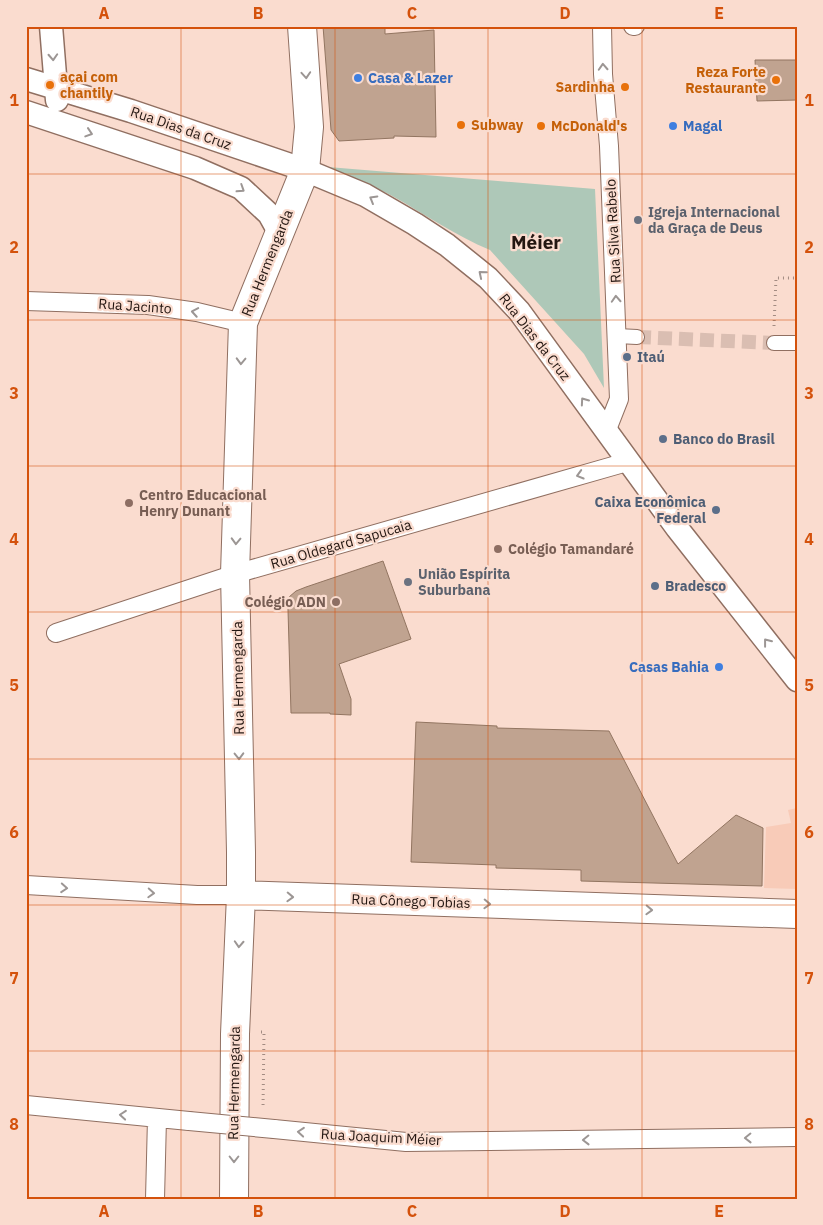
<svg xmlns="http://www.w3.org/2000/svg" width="823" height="1225" viewBox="0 0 823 1225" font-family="'IBM Plex Sans',sans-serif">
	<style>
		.built { fill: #f8cbb8 }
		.green { fill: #aec8b8 }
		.building { fill: #c0a390; stroke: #927561 }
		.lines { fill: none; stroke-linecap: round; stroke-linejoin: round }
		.pedestrian-tunnel { stroke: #dabeb2; stroke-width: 14; stroke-dasharray: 14 7; stroke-linecap: butt }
		.pedestrian-casing { stroke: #906f61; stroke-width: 16 }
		.minor-casing { stroke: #906f61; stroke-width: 20 }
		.tertiary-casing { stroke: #906f61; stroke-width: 25 }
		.primary-casing { stroke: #906f61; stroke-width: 30 }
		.path { stroke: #a28b82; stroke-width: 3; stroke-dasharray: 1 4; stroke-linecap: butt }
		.pedestrian { stroke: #fff; stroke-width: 14 }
		.minor { stroke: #fff; stroke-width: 18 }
		.tertiary { stroke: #fff; stroke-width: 22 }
		.primary { stroke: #fff; stroke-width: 28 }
		.minor-bridge-casing { stroke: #906f61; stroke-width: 20; stroke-linecap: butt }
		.minor-bridge { stroke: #fff; stroke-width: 18 }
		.oneway { stroke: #9c9694 }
		.grid { fill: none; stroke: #d4520c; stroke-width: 1; stroke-opacity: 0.55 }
		.shop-dot { fill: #3f7fe0; stroke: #fadccf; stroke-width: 2 }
		.food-dot { fill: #e8710a; stroke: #fadccf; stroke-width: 2 }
		.worship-dot { fill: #6b7280; stroke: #fadccf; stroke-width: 2 }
		.service-dot { fill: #5c6f8a; stroke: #fadccf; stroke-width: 2 }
		.education-dot { fill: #8d6e63; stroke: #fadccf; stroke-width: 2 }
		.labels { text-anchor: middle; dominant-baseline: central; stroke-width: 4.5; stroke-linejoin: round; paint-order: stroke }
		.food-label { font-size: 14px; font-weight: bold; fill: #c56008; stroke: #fadccf; text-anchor: start }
		.shop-label { font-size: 14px; font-weight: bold; fill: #366cbe; stroke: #fadccf; text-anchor: start }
		.street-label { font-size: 14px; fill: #231611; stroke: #fadccf }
		.worship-label { font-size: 14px; font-weight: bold; fill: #5b616d; stroke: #fadccf; text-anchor: start }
		.service-label { font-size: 14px; font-weight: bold; fill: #4e5e75; stroke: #fadccf; text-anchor: start }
		.education-label { font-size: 14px; font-weight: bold; fill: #785e54; stroke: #fadccf; text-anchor: start }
		.district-label { font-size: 19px; font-weight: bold; fill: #231611; stroke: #fadccf }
		.neatline { fill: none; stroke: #d4520c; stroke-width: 2 }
		.grid-label { font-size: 16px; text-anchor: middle; font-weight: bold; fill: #d4520c }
	</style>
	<rect width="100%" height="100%" fill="#fadccf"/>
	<!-- built -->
	<path class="built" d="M797,808V889L764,888L766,827L791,823L788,810Z"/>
	<!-- green -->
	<path class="green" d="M328,167L595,189L604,388L584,354L490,250C456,236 426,215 394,197C375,186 353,179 333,171Z"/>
	<!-- building -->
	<path class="building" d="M323,26H385V34L434,30L436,137L394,136V138L339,141L331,130Z
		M755,60H797V100L757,101Z
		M383,561L411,639L339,664L351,699V715L330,714V713H291L288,610L289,597L296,591L306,587Z
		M416,722L497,726V728L609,731L678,864L736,815L763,828L762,886L581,881V870L496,868V865L411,862Z"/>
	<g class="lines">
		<!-- pedestrian-tunnel -->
		<path class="pedestrian-tunnel" d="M637,337L774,343"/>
		<defs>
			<path id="pedestrian" d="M617,336L637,337
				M774,343H797"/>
			<path id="minor" d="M602,26L603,74L609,146L619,399L606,432
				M633,26H635
				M26,301L148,305L197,312L243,323
				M56,633L235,574L627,462
				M26,885L197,895H241
				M26,1105L189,1121
				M274,1129L406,1142L797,1137
				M155,1199L157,1118"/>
			<path id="tertiary" d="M51,26L57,100
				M26,79L131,111L305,170L365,195L415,224L447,245L488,278L519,311L677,528L797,680
				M26,112L195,168L241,188L269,214L279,232"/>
			<path id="primary" d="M241,895L797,914
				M234,1199L235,1034L241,895V852L235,574L243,323L305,170L309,127L302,26"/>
		</defs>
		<!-- pedestrian casing -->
		<use href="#pedestrian" class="pedestrian-casing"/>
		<!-- minor casing -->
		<use href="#minor" class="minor-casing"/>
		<!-- tertiary casing -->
		<use href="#tertiary" class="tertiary-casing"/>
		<!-- primary casing -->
		<use href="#primary" class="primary-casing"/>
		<!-- path -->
		<path class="path" d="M774,326L776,278H797
			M261,1032H264L263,1108"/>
		<!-- pedestrian -->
		<use href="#pedestrian" class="pedestrian"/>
		<!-- minor -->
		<use href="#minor" class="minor"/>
		<!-- tertiary -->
		<use href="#tertiary" class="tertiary"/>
		<!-- primary -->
		<use href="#primary" class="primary"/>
		<defs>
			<path id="minor-bridge" d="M189,1121L274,1129"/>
		</defs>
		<!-- minor-bridge casing -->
		<use href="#minor-bridge" class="minor-bridge-casing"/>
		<!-- minor-bridge -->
		<use href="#minor-bridge" class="minor-bridge"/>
	</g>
	<!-- one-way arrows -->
	<defs><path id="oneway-chevron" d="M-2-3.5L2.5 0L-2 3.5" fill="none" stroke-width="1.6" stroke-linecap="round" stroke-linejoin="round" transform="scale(1.25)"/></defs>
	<g class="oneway">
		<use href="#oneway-chevron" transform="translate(53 57) rotate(87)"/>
		<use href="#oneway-chevron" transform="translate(603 67) rotate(-93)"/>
		<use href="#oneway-chevron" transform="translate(306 75) rotate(86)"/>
		<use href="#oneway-chevron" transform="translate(89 133) rotate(18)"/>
		<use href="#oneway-chevron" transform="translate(241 189) rotate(33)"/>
		<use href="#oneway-chevron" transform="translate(373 199) rotate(-150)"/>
		<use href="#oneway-chevron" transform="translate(482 274) rotate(-140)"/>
		<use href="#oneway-chevron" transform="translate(616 299) rotate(-93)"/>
		<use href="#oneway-chevron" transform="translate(195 312) rotate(-170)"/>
		<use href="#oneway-chevron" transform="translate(241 361) rotate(92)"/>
		<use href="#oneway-chevron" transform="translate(584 401) rotate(-125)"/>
		<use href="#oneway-chevron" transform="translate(580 475) rotate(164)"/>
		<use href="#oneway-chevron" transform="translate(236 541) rotate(92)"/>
		<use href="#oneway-chevron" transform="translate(767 642) rotate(-128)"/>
		<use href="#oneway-chevron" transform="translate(239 756) rotate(89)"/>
		<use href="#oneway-chevron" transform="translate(64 888) rotate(4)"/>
		<use href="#oneway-chevron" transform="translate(151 893) rotate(3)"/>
		<use href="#oneway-chevron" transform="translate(290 897) rotate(2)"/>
		<use href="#oneway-chevron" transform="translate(487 904) rotate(2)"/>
		<use href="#oneway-chevron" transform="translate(649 910) rotate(2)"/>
		<use href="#oneway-chevron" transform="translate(239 944) rotate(93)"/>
		<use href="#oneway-chevron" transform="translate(123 1115) rotate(-175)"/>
		<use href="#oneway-chevron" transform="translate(301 1132) rotate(-175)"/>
		<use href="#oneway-chevron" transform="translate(748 1138) rotate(179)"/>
		<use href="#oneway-chevron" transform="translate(586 1140) rotate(179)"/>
		<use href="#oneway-chevron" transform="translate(234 1159) rotate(90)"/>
	</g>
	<!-- grid -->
	<path class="grid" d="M181,26V1199M335,26V1199M488,26V1199M642,26V1199M26,174H797M26,320H797M26,466H797M26,612H797M26,759H797M26,905H797M26,1051H797"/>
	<!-- markers -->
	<g class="shop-dot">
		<circle cx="358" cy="78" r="5"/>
		<circle cx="673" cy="126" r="5"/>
		<circle cx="719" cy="667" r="5"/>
	</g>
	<g class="food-dot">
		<circle cx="776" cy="80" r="5"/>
		<circle cx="50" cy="85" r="5"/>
		<circle cx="625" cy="87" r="5"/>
		<circle cx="461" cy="125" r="5"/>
		<circle cx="541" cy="126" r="5"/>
	</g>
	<g class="worship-dot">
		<circle cx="638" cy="220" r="5"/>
		<circle cx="408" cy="582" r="5"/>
	</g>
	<g class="service-dot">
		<circle cx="627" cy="357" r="5"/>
		<circle cx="663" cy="439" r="5"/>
		<circle cx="716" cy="510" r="5"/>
		<circle cx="655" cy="586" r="5"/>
	</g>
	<g class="education-dot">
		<circle cx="129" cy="503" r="5"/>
		<circle cx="498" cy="549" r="5"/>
		<circle cx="336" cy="602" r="5"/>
	</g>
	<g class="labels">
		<!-- food labels -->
		<g class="food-label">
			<text x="766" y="72" text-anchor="end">Reza Forte<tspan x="766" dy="16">Restaurante</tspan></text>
			<text x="60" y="77">açai com<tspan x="60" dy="16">chantily</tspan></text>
			<text x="615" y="87" text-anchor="end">Sardinha</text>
			<text x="471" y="125">Subway</text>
			<text x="551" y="126">McDonald's</text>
		</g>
		<!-- shop labels -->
		<g class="shop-label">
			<text x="368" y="78">Casa &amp; Lazer</text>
			<text x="683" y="126">Magal</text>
			<text x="709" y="667" text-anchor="end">Casas Bahia</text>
		</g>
		<!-- street labels -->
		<g class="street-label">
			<text transform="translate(181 128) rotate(19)">Rua Dias da Cruz</text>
			<text transform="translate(613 231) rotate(-93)">Rua Silva Rabelo</text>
			<text transform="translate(267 263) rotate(-68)">Rua Hermengarda</text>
			<text transform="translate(135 306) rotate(4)">Rua Jacinto</text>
			<text transform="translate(535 337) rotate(52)">Rua Dias da Cruz</text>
			<text transform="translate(341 544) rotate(-16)">Rua Oldegard Sapucaia</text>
			<text transform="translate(238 678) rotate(-91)">Rua Hermengarda</text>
			<text transform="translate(411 901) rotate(2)">Rua Cônego Tobias</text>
			<text transform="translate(234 1083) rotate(-89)">Rua Hermengarda</text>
			<text transform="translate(381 1137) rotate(3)">Rua Joaquim Méier</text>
		</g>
		<!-- worship labels -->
		<g class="worship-label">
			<text x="648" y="212">Igreja Internacional<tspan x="648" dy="16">da Graça de Deus</tspan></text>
			<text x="418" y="574">União Espírita<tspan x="418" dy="16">Suburbana</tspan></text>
		</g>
		<!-- service labels -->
		<g class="service-label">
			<text x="637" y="357">Itaú</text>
			<text x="673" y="439">Banco do Brasil</text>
			<text x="706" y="502" text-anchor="end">Caixa Econômica<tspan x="706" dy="16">Federal</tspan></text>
			<text x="665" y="586">Bradesco</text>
		</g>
		<!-- education labels -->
		<g class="education-label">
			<text x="139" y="495">Centro Educacional<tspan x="139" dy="16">Henry Dunant</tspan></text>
			<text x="508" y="549">Colégio Tamandaré</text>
			<text x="326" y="602" text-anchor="end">Colégio ADN</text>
		</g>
		<!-- district labels -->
		<g class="district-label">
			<text x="536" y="242">Méier</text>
		</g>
	</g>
	<!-- border -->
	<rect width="823" height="1225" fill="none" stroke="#fadccf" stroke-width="55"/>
	<rect x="28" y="28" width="768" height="1170" class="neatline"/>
	<g class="grid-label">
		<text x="104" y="19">A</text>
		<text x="258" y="19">B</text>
		<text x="412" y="19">C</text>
		<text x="565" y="19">D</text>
		<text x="719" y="19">E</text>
		<text x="14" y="106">1</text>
		<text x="809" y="106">1</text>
		<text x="14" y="253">2</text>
		<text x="809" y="253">2</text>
		<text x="14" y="399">3</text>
		<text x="809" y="399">3</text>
		<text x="14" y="545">4</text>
		<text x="809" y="545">4</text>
		<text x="14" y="691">5</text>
		<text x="809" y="691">5</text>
		<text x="14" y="838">6</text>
		<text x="809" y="838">6</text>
		<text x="14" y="984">7</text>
		<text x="809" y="984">7</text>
		<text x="14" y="1130">8</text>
		<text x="809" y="1130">8</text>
		<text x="104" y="1217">A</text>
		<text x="258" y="1217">B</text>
		<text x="412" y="1217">C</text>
		<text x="565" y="1217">D</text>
		<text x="719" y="1217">E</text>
	</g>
</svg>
